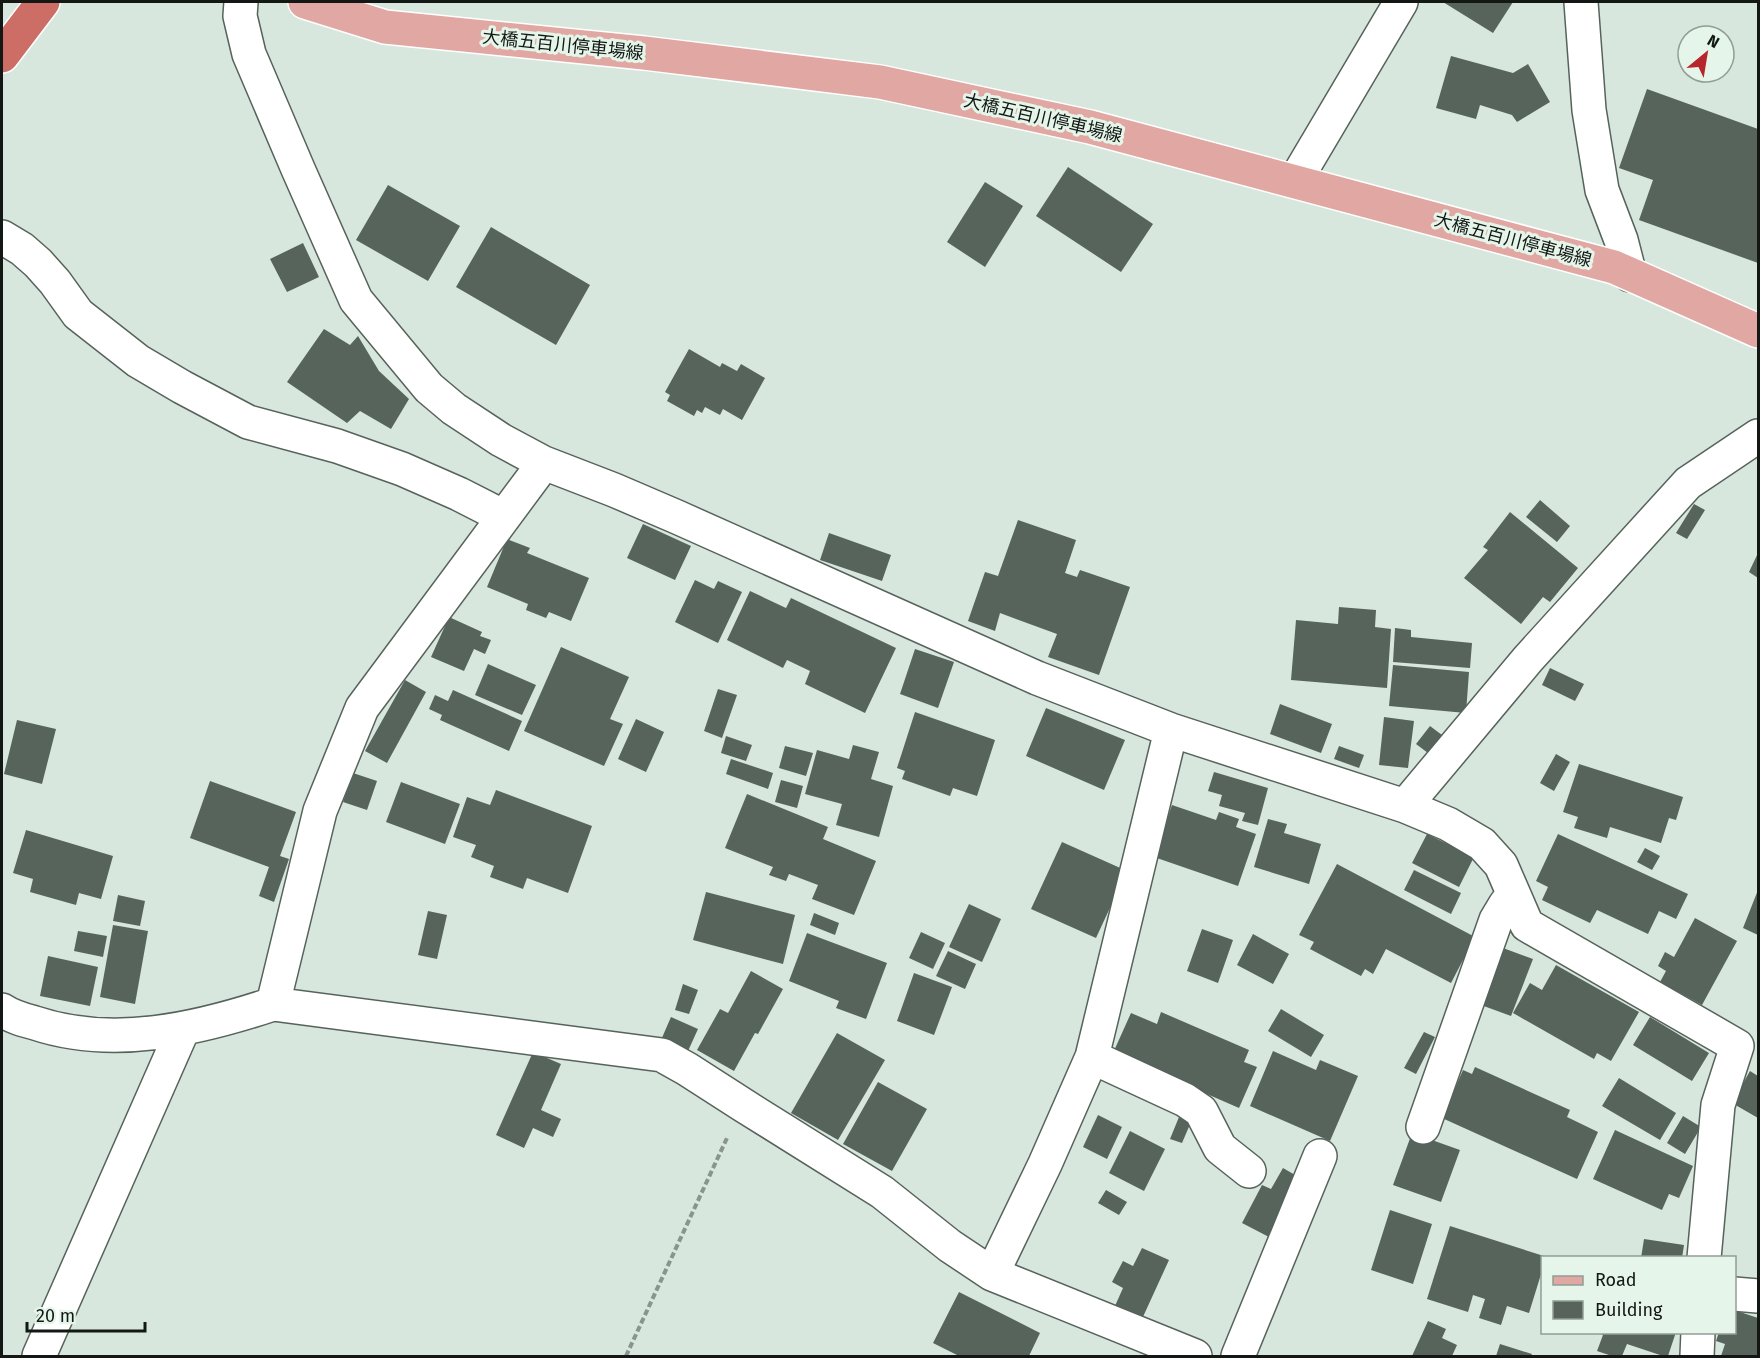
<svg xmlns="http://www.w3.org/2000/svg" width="1760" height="1358" viewBox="0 0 1760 1358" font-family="'Fira Sans','Noto Sans JP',sans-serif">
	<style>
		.building { fill: #56645c }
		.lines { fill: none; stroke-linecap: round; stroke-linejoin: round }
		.minor-casing { stroke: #56635b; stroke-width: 36 }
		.major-casing { stroke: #fff; stroke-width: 36 }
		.highway-casing { stroke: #fff; stroke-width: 36 }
		.path { stroke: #88948d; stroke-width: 4; stroke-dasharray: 6 3; stroke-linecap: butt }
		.minor { stroke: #fff; stroke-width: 33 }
		.major { stroke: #e0a7a3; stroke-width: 33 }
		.highway { stroke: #cc6d66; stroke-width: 33 }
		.labels { text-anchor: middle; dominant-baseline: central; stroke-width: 6; stroke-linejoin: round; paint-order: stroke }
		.street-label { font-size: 18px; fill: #131815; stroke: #e5f5ea }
	</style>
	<rect width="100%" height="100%" fill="#d7e7dd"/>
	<!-- building -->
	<path class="building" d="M1443,2H1513L1493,33Z
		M1451,56L1513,73L1528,64L1550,102L1517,122L1512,115L1480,105L1476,119L1436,108Z
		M1647,89L1758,129V263L1639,220L1653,180L1619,168Z
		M1068,167L1153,224L1121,272L1036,216Z
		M985,182L1023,206L985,267L947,242Z
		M388,185L460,226L428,281L356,240Z
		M491,227L590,285L556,345L456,287Z
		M303,243L319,277L287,292L270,259Z
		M324,329L350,345L358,336L379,371L409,399L391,429L360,411L347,423L287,382Z
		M689,349L720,367L722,363L737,371L741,364L765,378L742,420L723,409L720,415L705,407L702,413L697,410L694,416L667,401L670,395L665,392Z
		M1540,500L1570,526L1557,542L1526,517Z
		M1694,504L1705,510L1687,539L1676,533Z
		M1510,512L1578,568L1550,602L1543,597L1521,624L1464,578L1488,550L1483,547Z
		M1018,520L1076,540L1065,573L1077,577L1080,570L1130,587L1099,675L1048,657L1057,634L1000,613L995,631L968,621L985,572L998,576Z
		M643,524L691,546L675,580L627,558Z
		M829,533L891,555L882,581L820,560Z
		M507,539L530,548L527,553L589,578L571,621L549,612L546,618L526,610L528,604L487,587Z
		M1758,553V578L1749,572Z
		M695,580L714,589L718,581L742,592L718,643L675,622Z
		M750,591L786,608L791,598L896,648L865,713L805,684L810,671L787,660L783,668L727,640Z
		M1339,607L1376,610L1375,627L1391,629L1387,688L1291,680L1296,620L1338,624Z
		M449,617L482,632L480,636L491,640L485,654L474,649L464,671L431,657Z
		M1395,628L1411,630V637L1472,643L1470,668L1393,662Z
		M561,647L629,677L610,719L623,724L604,766L524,731Z
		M915,649L954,662L938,708L900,694Z
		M488,664L536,685L522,715L475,695Z
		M1393,665L1469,672L1466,713L1389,706Z
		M1550,668L1584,684L1575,701L1542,685Z
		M405,680L426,692L387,763L365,751Z
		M718,689L737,695L722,738L704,731Z
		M453,690L522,721L509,751L440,720L442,715L429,709L435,695L448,701Z
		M1280,704L1332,724L1321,753L1270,734Z
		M1046,708L1125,740L1104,790L1026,756Z
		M915,712L995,740L977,796L953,788L950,796L902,779L905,771L897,768Z
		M1384,717L1414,721L1408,768L1379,765Z
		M636,719L664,732L646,772L618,759Z
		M17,720L56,729L42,784L4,774Z
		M1430,726L1442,735L1428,753L1416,744Z
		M726,736L752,745L746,761L721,753Z
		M853,745L879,752L871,779L893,786L879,837L836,825L842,804L805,794L817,750L849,759Z
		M785,746L813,753L806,776L779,768Z
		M1339,746L1364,755L1359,768L1334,759Z
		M1556,754L1570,762L1554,791L1540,783Z
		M731,759L773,773L768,789L726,774Z
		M1579,764L1683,797L1676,820L1669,818L1661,843L1610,827L1607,838L1574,828L1578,817L1563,812Z
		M1214,772L1268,788L1258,825L1242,821L1245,813L1219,806L1222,795L1208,791Z
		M353,773L377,781L367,810L343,802Z
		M781,780L803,786L797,808L775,802Z
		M210,781L296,812L280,856L289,859L274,902L259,896L269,867L190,838Z
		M401,782L460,804L445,844L386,822Z
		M496,790L592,826L568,893L527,878L523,889L490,877L494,866L471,857L476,845L453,837L467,797L490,805Z
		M747,794L828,827L823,839L876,861L854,915L812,899L818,885L789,874L786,881L769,875L773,867L725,848Z
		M1172,805L1216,820L1219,812L1239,819L1236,827L1256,834L1238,886L1154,857Z
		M1268,819L1287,824L1284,833L1321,844L1309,884L1254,867Z
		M26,830L113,856L101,899L79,893L76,905L30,892L33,879L13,873Z
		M1427,834L1474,857L1459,887L1412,863Z
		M1558,834L1688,894L1676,919L1659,911L1648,934L1597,910L1590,923L1542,900L1548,887L1536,881Z
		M1062,842L1127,871L1096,938L1031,909Z
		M1645,848L1660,856L1652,870L1637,862Z
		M1337,864L1475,937L1451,983L1386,949L1373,974L1365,969L1361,976L1310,949L1314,942L1299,935Z
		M1414,870L1461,893L1451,914L1404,890Z
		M1758,890V935L1743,928Z
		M706,892L795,915L783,964L693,940Z
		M118,895L145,901L140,926L113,921Z
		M969,904L1001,919L982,962L949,947Z
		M428,911L447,915L437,959L418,955Z
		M814,913L839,923L835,935L810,925Z
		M1695,918L1737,941L1702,1005L1660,982L1666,971L1658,966L1665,952L1674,957Z
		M113,925L148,931L135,1004L100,997Z
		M1202,929L1233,940L1218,983L1187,971Z
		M78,931L107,936L103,957L74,951Z
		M921,932L945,943L933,969L909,958Z
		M807,933L887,963L866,1019L836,1008L839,1001L789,981Z
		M1253,934L1289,954L1273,984L1237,965Z
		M1503,948L1533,959L1511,1016L1481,1005Z
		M948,951L976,964L965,989L936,976Z
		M48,956L98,967L90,1006L40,996Z
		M1556,965L1639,1012L1611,1061L1597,1053L1594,1059L1513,1013L1530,983L1542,990Z
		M751,971L783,989L758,1034L755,1033L734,1071L697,1050L720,1009L728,1013Z
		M914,973L952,987L934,1035L897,1021Z
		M683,984L698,990L689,1014L675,1010Z
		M1281,1009L1324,1035L1311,1057L1268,1031Z
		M1161,1012L1249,1050L1244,1062L1257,1067L1239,1108L1113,1053L1131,1013L1157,1024Z
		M671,1017L698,1029L688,1051L661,1040Z
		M1650,1017L1709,1053L1692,1081L1633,1045Z
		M1424,1032L1435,1037L1416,1074L1404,1068Z
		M837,1033L885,1060L838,1140L791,1113Z
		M1273,1051L1316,1070L1320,1060L1358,1076L1330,1141L1250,1106Z
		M533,1052L561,1064L541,1110L561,1119L553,1137L533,1128L524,1148L496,1135Z
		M1475,1067L1570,1110L1567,1117L1598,1132L1577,1179L1442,1118L1463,1070L1472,1074Z
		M1750,1071L1758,1076V1118L1732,1103Z
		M1619,1078L1676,1113L1660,1140L1602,1106Z
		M878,1082L927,1109L892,1171L843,1144Z
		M1098,1115L1122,1127L1107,1159L1083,1147Z
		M1683,1116L1701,1127L1685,1154L1667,1143Z
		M1179,1117L1191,1122L1182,1143L1170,1139Z
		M1615,1130L1693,1166L1679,1198L1669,1194L1662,1210L1593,1179Z
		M1130,1131L1165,1149L1144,1191L1109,1173Z
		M1412,1133L1460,1150L1441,1202L1393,1185Z
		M1283,1168L1302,1179L1269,1237L1242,1223L1262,1185L1271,1189Z
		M1106,1190L1127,1202L1119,1215L1098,1203Z
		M1390,1210L1432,1224L1413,1284L1371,1270Z
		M1450,1226L1547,1257L1542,1258V1271L1529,1313L1507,1306L1501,1325L1479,1318L1485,1299L1473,1295L1468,1312L1427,1299Z
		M1644,1239L1684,1245L1682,1258H1641Z
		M1142,1248L1169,1260L1142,1319L1115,1306L1123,1288L1112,1282L1123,1261L1133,1266Z
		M959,1292L1040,1333L1029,1356H959L933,1343Z
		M1734,1310L1758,1318V1356H1721L1725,1344L1716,1341L1719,1332H1734Z
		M1428,1321L1446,1329L1442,1338L1457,1345L1452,1356H1412Z
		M1596,1332H1676L1668,1356H1663L1627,1344L1622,1356H1612L1597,1351L1603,1335Z
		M1500,1344L1532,1354L1531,1356H1496Z"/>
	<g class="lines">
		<defs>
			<path id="minor" d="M241,2L240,16L249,54L298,169L356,300L429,388L454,409L501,440L544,463L614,490L677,517L1037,678L1171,730L1405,806L1528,659L1688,483L1758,436
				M1581,2L1589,110L1602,190L1621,240L1630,275
				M1295,181L1401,2
				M2,237L22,249L38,263L55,282L78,314L138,361L182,387L248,422L337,446L402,469L459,494L504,517
				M1405,806L1448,824L1482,844L1501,865L1527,925L1737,1046L1718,1105L1704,1258
				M273,1004L320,811L362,708L544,463
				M2,1010C12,1017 24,1020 35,1023C113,1049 198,1029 273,1004L662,1055L687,1069L743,1105L882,1192L950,1246L992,1274L1195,1356
				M1092,1057L1185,1100L1201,1111L1220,1148L1249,1171
				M1423,1127L1496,920L1505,905L1513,894
				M992,1274L1045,1164L1092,1057L1171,730
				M1734,1294L1758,1296
				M39,1356L183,1029
				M1238,1356L1320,1156
				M1697,1356L1698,1332"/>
			<path id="major" d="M305,2L385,27L644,53L880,82L1090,127L1614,267L1758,331"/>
			<path id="highway" d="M2,56L43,2"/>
		</defs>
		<!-- minor casing -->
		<use href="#minor" class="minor-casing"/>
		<!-- major casing -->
		<use href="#major" class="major-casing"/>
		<!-- highway casing -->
		<use href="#highway" class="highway-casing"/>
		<!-- path -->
		<path class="path" d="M626,1356L727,1138"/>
		<!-- minor -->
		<use href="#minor" class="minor"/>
		<!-- major -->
		<use href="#major" class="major"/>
		<!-- highway -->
		<use href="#highway" class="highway"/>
	</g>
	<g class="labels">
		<!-- street labels -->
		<g class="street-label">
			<text transform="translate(563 45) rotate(6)">大橋五百川停車場線</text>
			<text transform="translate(1043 118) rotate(13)">大橋五百川停車場線</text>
			<text transform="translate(1513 240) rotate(15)">大橋五百川停車場線</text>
		</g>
	</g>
	<!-- border -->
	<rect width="1760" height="1358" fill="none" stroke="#131815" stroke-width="6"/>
	<!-- legend -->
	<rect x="1541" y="1256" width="195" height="78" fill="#e5f5ea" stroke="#919d95" stroke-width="1.5"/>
	<rect x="1553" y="1276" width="30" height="9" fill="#e0a7a3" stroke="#919d95" stroke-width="1.5"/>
	<text x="1595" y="1286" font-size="18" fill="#131815">Road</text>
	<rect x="1553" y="1301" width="30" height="18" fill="#56645c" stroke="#919d95" stroke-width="1.5"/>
	<text x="1595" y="1316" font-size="18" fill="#131815">Building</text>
	<!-- north arrow -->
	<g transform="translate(1706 54) rotate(30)"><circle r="28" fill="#e5f5ea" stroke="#919d95" stroke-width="1.5"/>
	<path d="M0-4.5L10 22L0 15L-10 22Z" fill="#b6262a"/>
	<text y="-9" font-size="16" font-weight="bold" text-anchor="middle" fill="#131815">N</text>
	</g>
	<!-- scale -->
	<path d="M27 1322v9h118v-9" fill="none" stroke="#131815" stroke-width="3"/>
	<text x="36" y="1322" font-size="18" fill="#131815" stroke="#e5f5ea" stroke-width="4.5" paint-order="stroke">20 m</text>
</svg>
